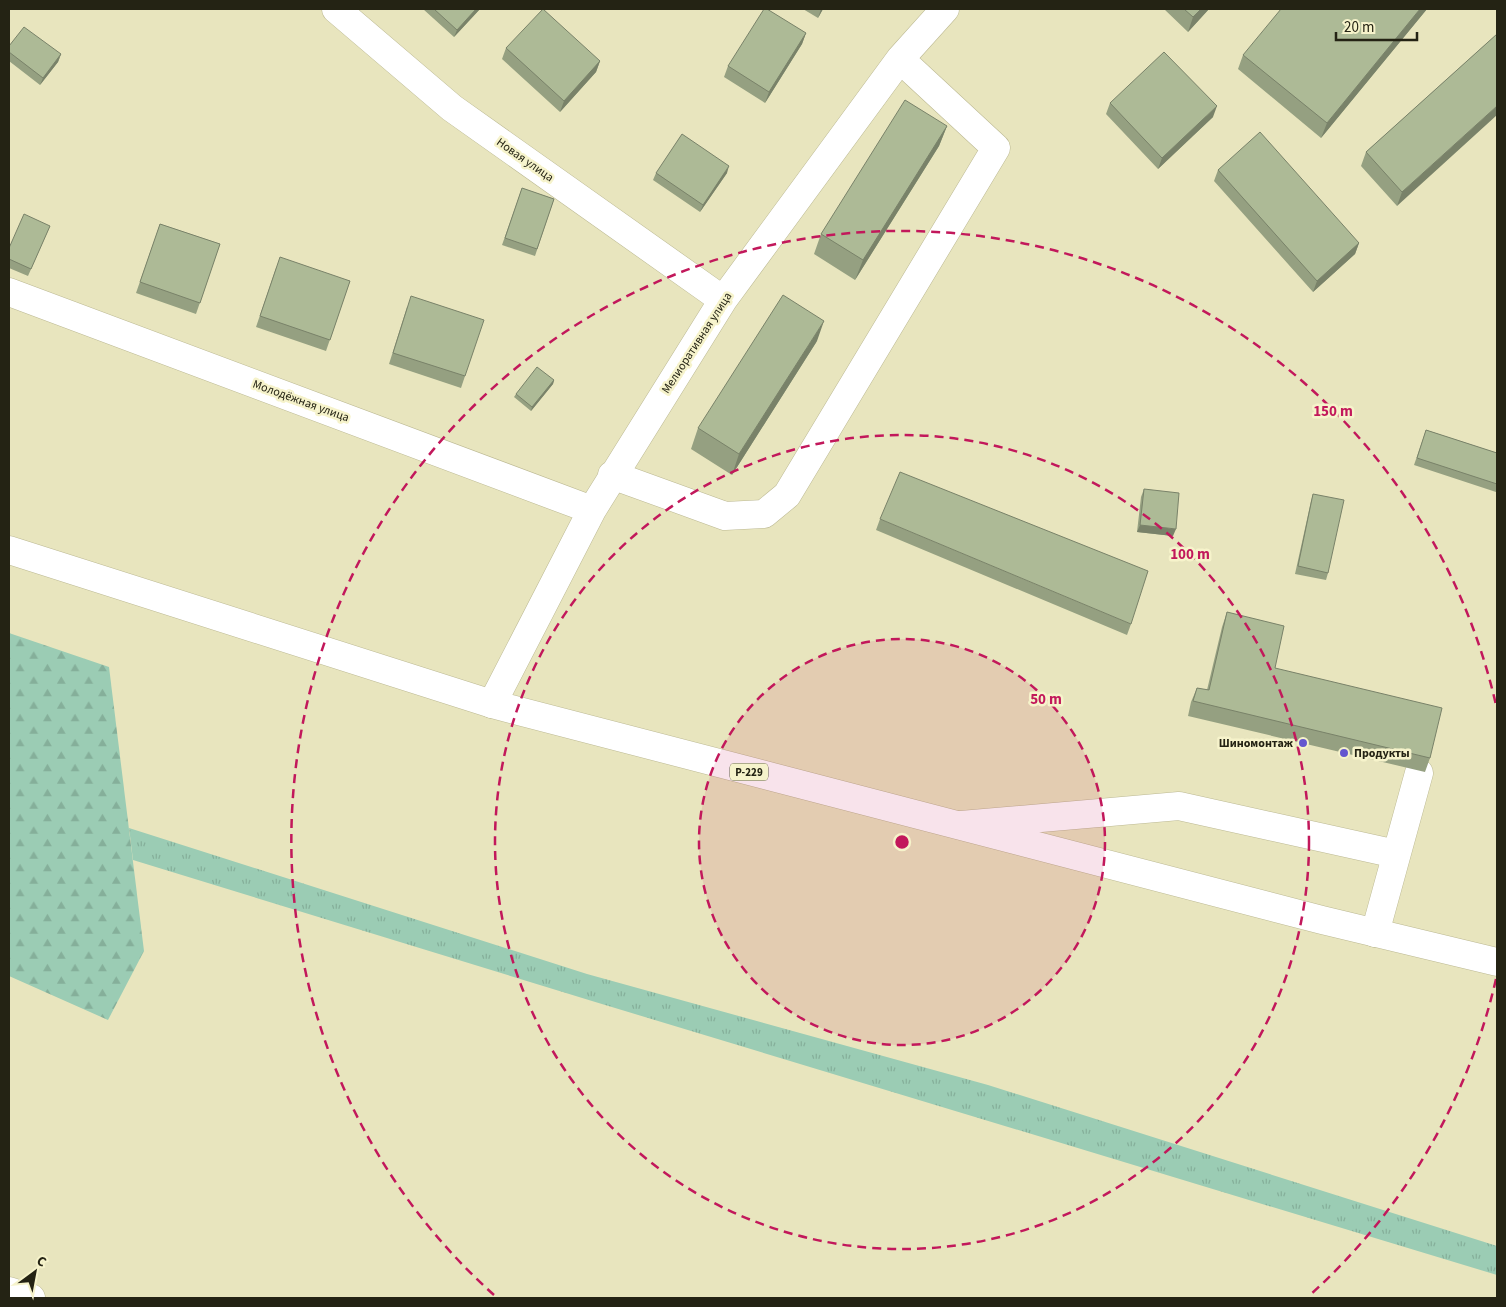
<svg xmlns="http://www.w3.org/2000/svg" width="1506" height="1307" viewBox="0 0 1506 1307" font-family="'Source Sans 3',sans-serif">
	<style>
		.grass { fill: url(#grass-tufts) }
		.forest { fill: url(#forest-firs) }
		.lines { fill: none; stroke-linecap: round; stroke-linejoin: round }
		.minor-casing { stroke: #bcb993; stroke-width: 29 }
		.major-casing { stroke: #bcb993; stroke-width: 29 }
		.minor { stroke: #fff; stroke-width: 28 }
		.major { stroke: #fff; stroke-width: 28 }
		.wall { fill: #95a081 }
		.shaded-wall { fill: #798269 }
		.building { fill: #adba96; stroke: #798269 }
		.ring { fill: none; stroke: #c2185b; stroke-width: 2.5; stroke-dasharray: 9 6 }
		.poi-dot { fill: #6456cf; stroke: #f6f3cb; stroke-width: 2 }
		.labels { text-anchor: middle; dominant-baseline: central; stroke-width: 5; stroke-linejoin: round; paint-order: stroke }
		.shield { fill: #f6f3cb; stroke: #63614b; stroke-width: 1 }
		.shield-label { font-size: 11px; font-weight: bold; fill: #242314 }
		.street-label { font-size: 12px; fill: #242314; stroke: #f6f3cb }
		.poi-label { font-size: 12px; font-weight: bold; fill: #242314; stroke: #f6f3cb; text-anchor: end }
		.centre { fill: #c2185b; stroke: #f6f3cb; stroke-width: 2.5 }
		.ring-label { font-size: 15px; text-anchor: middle; font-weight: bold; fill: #c2185b; stroke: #f6f3cb; stroke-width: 5; stroke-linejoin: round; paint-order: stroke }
	</style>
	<defs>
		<pattern id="grass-tufts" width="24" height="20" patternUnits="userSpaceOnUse" patternTransform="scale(1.25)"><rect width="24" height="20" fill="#9bccb4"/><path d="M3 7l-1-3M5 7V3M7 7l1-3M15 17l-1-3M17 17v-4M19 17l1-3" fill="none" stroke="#85af9a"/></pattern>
		<pattern id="forest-firs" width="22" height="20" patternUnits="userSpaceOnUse" patternTransform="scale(1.25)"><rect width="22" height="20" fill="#9bccb4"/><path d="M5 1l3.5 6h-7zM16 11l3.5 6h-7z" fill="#85af9a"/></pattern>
	</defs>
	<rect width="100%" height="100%" fill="#e8e5be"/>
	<!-- grass -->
	<path class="grass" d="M129,828L587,974L988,1085L1497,1246V1275L592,1001L133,860Z"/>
	<!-- forest -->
	<path class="forest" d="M9,633L109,667L144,951L108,1020L9,976Z"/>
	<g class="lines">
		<defs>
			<path id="minor" d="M336,9L452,108L723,300
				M9,292L592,510
				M612,475L725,516L764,514L787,495L996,148L900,59
				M492,704L592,510L723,300L900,59L945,9
				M961,825L1179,806L1396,854
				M1375,933L1419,773
				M9,1291L31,1298"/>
			<path id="major" d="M9,550L492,704L1322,920L1497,962"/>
		</defs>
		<!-- minor casing -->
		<use href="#minor" class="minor-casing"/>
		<!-- major casing -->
		<use href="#major" class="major-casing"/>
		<!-- minor -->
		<use href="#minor" class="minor"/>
		<!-- major -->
		<use href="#major" class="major"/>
	</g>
	<!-- wall -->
	<path class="wall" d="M423,9H480L454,37Z
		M803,9H823L818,18Z
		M1164,9H1209L1188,32Z
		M1427,9L1321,138L1238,69L1243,55Z
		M806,33L802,44L765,103L724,77L728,66Z
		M1497,34L1397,206L1361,166L1366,152Z
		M9,46L61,54L58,62L40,85L9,61Z
		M506,48L600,61L596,72L560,112L502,59Z
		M1110,103L1213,117L1158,169L1106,114Z
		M947,126L939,146L855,280L814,254L821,234Z
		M1218,170L1359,243L1355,254L1313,292L1214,181Z
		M656,173H727L700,212L653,180Z
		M522,188L554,199L535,256L502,245Z
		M160,224L220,244L196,314L136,293Z
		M50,226L28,276L9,268V248Z
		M276,268L350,281L326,351L256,327Z
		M407,307L465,376L461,388L389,364Z
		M817,341L732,475L691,449L698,428Z
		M554,380L553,384L531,411L514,397L516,394Z
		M1426,430L1497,453V488L1496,492L1414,465Z
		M1144,489L1173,536L1137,532L1141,497Z
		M1313,494L1328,573L1326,580L1295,574L1311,501Z
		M880,519L1131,624L1127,635L876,530Z
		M1227,612L1275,668L1430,758L1425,772L1188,716L1191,702L1197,688L1207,690L1222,627Z"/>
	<!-- shaded-wall -->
	<path class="shaded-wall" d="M476,9H480L454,37L457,30Z
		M821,9H823L818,18Z
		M1201,9H1209L1188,32L1193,17Z
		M1420,9H1427L1321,138L1327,123Z
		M806,33L802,44L765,103L769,92Z
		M61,54L58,62L40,85L43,78Z
		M600,61L596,72L560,112L564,101Z
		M1217,106L1213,117L1158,169L1162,158Z
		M1497,106V115L1397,206L1402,192Z
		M947,126L939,146L855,280L863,260Z
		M729,166L727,173L700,212L703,205Z
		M1359,243L1355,254L1313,292L1317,281Z
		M824,321L817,341L732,475L739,454Z
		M554,380L553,384L531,411L532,407Z
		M1140,525L1176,529L1173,536L1137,532Z"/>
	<!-- building -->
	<path class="building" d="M434,9H476L457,30Z
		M543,9L600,61L564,101L506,48Z
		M764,9H767L806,33L769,92L728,66Z
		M1184,9H1201L1193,17Z
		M1281,9H1420L1327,123L1243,55Z
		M24,27L61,54L43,78L9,52V46Z
		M1497,34V106L1402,192L1366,152Z
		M1164,52L1217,106L1162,158L1110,103Z
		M905,100L947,126L863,260L821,234Z
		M1260,132L1359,243L1317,281L1218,170Z
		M682,134L729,166L703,205L656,173Z
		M522,188L554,199L537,249L505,238Z
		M24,214L50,226L31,269L9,259V248Z
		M160,224L220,244L200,303L140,282Z
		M280,257L350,281L330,340L260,316Z
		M783,295L824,321L739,454L698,428Z
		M411,296L484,320L465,376L393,353Z
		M537,367L554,380L532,407L516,394Z
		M1426,430L1497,453V484L1417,458Z
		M900,472L1148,571L1131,624L880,519Z
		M1144,489L1179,493L1176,529L1140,525Z
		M1313,494L1344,500L1328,573L1298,566Z
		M1227,612L1284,626L1275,668L1442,708L1430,758L1193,701L1197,688L1209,690Z"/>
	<!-- distance rings -->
	<circle cx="902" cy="842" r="203" fill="#c2185b" fill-opacity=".12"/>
	<g class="ring">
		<circle cx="902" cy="842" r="203"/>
		<circle cx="902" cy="842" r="407"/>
		<path d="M1496 979A610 610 0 0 1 1310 1295M494 1295A610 610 0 1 1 1496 705"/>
	</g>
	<!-- markers -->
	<g class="poi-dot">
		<circle cx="1303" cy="743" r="5"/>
		<circle cx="1344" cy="753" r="5"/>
	</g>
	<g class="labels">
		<!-- shield labels -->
		<rect class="shield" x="730" y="763.5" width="38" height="17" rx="4"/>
		<g class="shield-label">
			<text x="749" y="772">Р-229</text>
		</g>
		<!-- street labels -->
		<g class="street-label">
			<text transform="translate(525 160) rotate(35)">Новая улица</text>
			<text transform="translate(697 343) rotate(-57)">Мелиоративная улица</text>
			<text transform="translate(301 401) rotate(20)">Молодёжная улица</text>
		</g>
		<!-- poi labels -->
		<g class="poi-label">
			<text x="1293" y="743">Шиномонтаж</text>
			<text x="1354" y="753" text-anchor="start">Продукты</text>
		</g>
	</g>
	<circle cx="902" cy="842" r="8" class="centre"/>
	<g class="ring-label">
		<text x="1333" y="416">150 m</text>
		<text x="1190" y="559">100 m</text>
		<text x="1046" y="704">50 m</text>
	</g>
	<!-- border -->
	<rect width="1506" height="1307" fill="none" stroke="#242314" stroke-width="20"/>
	<!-- north arrow -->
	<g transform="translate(35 1272) rotate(32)" stroke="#f6f3cb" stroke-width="4" paint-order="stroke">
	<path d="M0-4L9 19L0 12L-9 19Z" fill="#242314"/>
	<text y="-8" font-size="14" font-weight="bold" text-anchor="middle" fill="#242314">С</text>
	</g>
	<!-- scale -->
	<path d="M1336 32v8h81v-8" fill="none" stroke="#242314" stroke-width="2.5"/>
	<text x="1344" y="32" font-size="15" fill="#242314" stroke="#f6f3cb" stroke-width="4" paint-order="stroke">20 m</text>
</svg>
